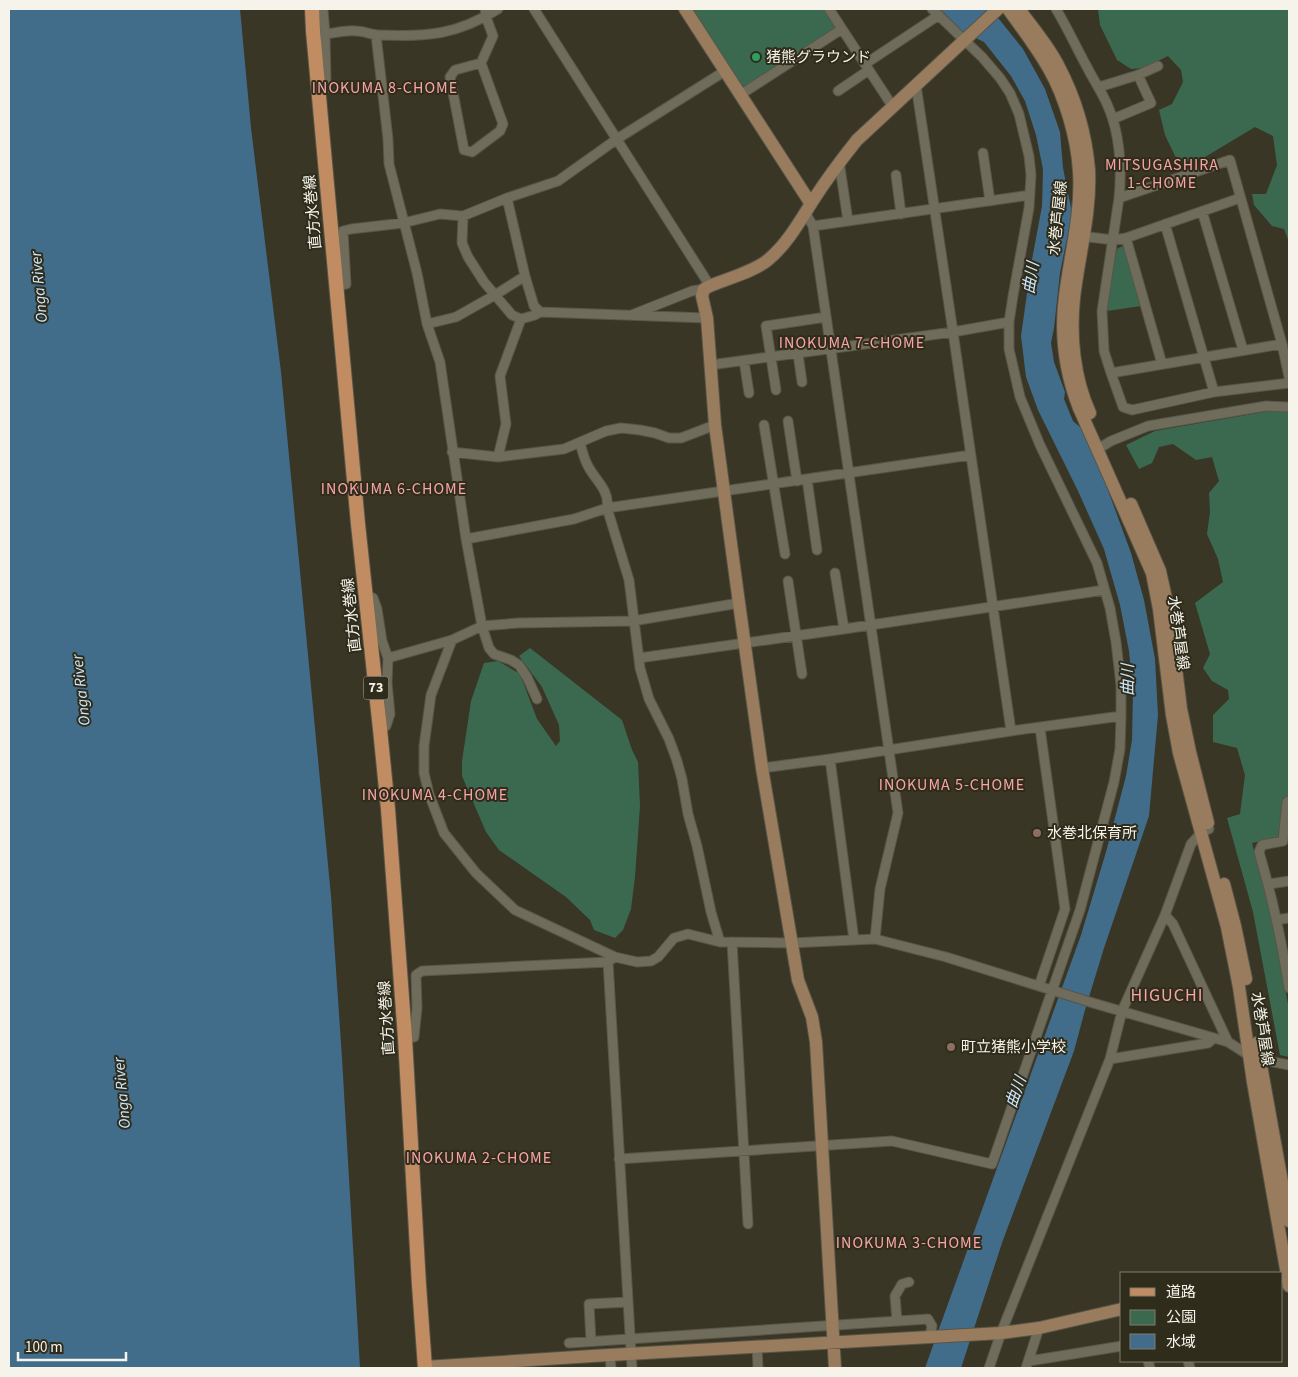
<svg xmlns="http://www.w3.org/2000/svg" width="1298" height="1377" viewBox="0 0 1298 1377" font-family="'Source Sans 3','Noto Sans JP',sans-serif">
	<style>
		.green { fill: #3b6950 }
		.water { fill: #416d8b }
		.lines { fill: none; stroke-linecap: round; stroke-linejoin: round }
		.street-casing { stroke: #585547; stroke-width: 11 }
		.secondary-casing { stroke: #585547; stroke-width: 14 }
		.primary-casing { stroke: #585547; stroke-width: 16 }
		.street { stroke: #706c5b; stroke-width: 9 }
		.secondary { stroke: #997c5e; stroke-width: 12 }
		.primary { stroke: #c28c62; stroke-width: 14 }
		.leisure-dot { fill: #2e9e5b; stroke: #2f2c1c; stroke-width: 2 }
		.education-dot { fill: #8d6e63; stroke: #2f2c1c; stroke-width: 2 }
		.labels { text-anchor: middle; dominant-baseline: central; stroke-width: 4; stroke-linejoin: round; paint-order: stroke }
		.shield { fill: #2f2c1c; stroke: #bab8ac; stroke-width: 1 }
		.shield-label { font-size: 14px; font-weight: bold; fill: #f6f4ea }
		.poi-label { font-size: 15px; fill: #f6f4ea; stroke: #2f2c1c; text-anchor: start }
		.street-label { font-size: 15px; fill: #f6f4ea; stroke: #2f2c1c }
		.neighbourhood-label { font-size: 16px; letter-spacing: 1px; fill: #f8a4a5; stroke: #2f2c1c }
		.water-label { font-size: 16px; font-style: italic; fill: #cde8fc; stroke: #2f2c1c }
		.quarter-label { font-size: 18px; letter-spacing: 1px; fill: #f8a4a5; stroke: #2f2c1c }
	</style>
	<rect width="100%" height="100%" fill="#393626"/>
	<!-- green -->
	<path class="green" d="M694,9H826L838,26L742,88L692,10Z
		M1098,9H1289V242L1284,229L1272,226L1254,205L1252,194H1266L1277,165L1273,136L1255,127L1200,160L1184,162L1175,156L1165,135L1159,110L1172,104L1183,82L1181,70L1168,56L1144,68L1131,69L1117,60L1100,25Z
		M1122,246L1125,250L1141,306L1107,311L1109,288L1117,249Z
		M1289,410V797L1283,798L1278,837L1252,843L1273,924L1288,1004L1289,1006V1057L1280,1055L1253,912L1227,818L1240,814L1245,775L1237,748L1213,742V715L1229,699L1228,690L1212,681L1203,668L1210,654L1195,603L1223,582L1218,559L1207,534L1210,512L1209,493L1219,481L1212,457L1196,460L1173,444L1159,447L1152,463L1139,469L1126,445L1155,431L1269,411Z
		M530,648L622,720L632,750L638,762L640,806L635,877L631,909L623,930L615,938L594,930L590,920L566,897L499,850L486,832L462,776V761L471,701L484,663L498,661L520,674L537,719L556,746L560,741L559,725L542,687L519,656Z"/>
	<!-- water -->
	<path class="water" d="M9,9H240L251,128L281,372L331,896L342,1058L360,1368H9Z
		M940,9H991L1023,49L1045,89L1060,132L1063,168L1072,213L1060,273L1054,328L1051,343L1054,362L1065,392L1064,399L1073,421L1087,433L1131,553L1144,600L1155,659L1158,715L1149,816L1104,948L1085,1010L1074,1051L1003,1240L961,1368H925L940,1326L1081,935L1106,852L1126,776L1132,740L1133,692L1129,651L1120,605L1104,549L1078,491L1038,410L1026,377L1021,336L1031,265L1042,206L1043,169L1036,135L1025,101L1011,76L984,42L963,32Z"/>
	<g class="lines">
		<defs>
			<path id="street" d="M534,9L710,286
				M829,9L893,107
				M1056,9C1067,27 1076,47 1087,67C1093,79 1101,91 1107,104C1120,132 1122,168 1119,198
				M325,34C335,33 346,30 356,31C364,31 372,35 379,35C427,37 457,35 498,9
				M376,35L388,139L389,164L417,273L427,324L440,362L466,539L482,626L489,648L494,654L511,660L519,665L527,677L537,699
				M481,63L455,70L450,77L464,150L472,152L500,131L503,124L481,63L493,36L486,17L485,9
				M865,64L939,15
				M916,85L953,332L1011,731
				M1099,87L1138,75L1158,66
				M318,89L327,88L326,80L325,34L323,9
				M838,91L869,70
				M740,95L842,29
				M1113,119L1151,103L1138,75
				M983,153L990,201
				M1230,160L1282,344L1111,373L1104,351L1102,311L1119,198Z
				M839,161L848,221
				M896,175L901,214
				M507,198L525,276L534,306L540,312
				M1202,211L1243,350
				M806,214L813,226L898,813L880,889L875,939
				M463,216L462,243L468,257L484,282L512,315L521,319L535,315L540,312L707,318
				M1165,224L1214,392
				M813,226L1030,195
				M1080,236L1114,240L1126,238L1240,198
				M1126,238L1162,364
				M336,286L346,284L343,231L351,229L403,223L440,214L463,216L507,198L558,181L617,139L725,71
				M634,314L692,291L704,289
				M427,324L456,317L495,295L525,276
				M1282,344L1289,377
				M798,354L802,382
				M744,361L749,393
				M710,365L953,332L1009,322
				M1111,373L1123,407L1132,410L1214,392L1289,383
				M776,390L766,326L826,317
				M788,421L797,481
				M764,425L785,554
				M580,443C582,450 584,459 588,466C595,480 610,490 607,508L629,580L640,668L649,699L669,739L677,761L682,779L688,814L697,846L711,912L720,942
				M1098,449L1111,441L1148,426L1266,406L1289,407
				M452,452L498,457L564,449L606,431L621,428L640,430L655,433L669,438H681L715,425
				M498,457L506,424L500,376L521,319
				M807,479L817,550
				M466,539L574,519L607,508L971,455
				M835,573L844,629
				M788,581L802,674
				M366,595L373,598L377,609L382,641L388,658L387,683L390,714L386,726L380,729
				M452,640L431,695L424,746V773L429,794L444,833L476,873L515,910L615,957L637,962L651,961L658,957L674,938L688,934L720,942L791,943L875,939L946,957L1093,1003L1228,1042L1250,1056L1268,1061L1289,1065
				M388,658L452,640L482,626L518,623L633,621L739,603
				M639,658L844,629L1104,590
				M830,759L854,940
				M762,768L830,759L1011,731L1121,716
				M1289,801L1287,802L1283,841L1262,845L1259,852C1272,896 1282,942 1289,988
				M1269,884L1289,881
				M1165,915L1173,924L1228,1042
				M1276,920L1289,918
				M732,942L748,1224
				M608,962L632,1368
				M1039,986L1065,909L1040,728
				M405,1038L414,1037L417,1008L416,975L422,971L608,962L612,959
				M1110,1059L1208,1043L1214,1038
				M619,1159L892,1141L992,1164L1080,910L1114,782L1120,749L1121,716V685L1116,642L1110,608L1097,563L1040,445L1020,397L1009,349V322L1013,296L1029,208L1031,175L1029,156L1019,114L1010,93L1000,78L982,57L932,9
				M897,1321L895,1296L902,1284L909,1282
				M591,1341L589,1304L628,1302
				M569,1343L928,1319L932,1326L930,1336
				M757,1346L758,1368
				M610,1355L611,1368
				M1029,1361L1122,1346
				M1148,1361L1150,1368
				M1188,1361L1190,1368
				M989,1368L1001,1333L1110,1059L1122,1011L1165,915L1191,844L1202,832L1209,829
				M1026,1368L1039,1328"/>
			<path id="secondary" d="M685,9L811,204
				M1008,9C1022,28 1037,48 1049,69C1065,97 1077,138 1079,171C1082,211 1070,255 1065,296C1060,334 1065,372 1079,408L1152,573L1159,609L1172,715L1179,753L1227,927L1239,987L1253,1082L1289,1286
				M1019,9C1032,27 1048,45 1058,65C1075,97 1086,134 1089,170C1091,213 1079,255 1074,298C1070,336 1074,378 1090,413
				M1131,504L1160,571L1169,612L1181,709L1190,752L1208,823
				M1224,884L1235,926L1246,979
				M1257,1043L1289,1221
				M425,1367L592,1356L1001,1333L1039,1328L1122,1309
				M835,1368L816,1042L812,1017L798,980L762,768L739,603L715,425L707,318L702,296L704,289L710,286C726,279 756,271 769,259C787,244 800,221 812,202C826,180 841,160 857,140L998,9"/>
			<path id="primary" d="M312,9L313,31L358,524L380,729L388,809L405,1038L419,1285L425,1368"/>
		</defs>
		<!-- street casing -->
		<use href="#street" class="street-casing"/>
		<!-- secondary casing -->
		<use href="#secondary" class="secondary-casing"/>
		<!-- primary casing -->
		<use href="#primary" class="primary-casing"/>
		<!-- street -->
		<use href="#street" class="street"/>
		<!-- secondary -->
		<use href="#secondary" class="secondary"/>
		<!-- primary -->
		<use href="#primary" class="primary"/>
	</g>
	<!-- markers -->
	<circle class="leisure-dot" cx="756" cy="57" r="5"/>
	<g class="education-dot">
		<circle cx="1037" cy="833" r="5"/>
		<circle cx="951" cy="1047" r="5"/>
	</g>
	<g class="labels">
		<!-- shield labels -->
		<rect class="shield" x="363.5" y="676.5" width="25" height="23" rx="4"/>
		<g class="shield-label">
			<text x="376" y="688">73</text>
		</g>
		<!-- poi labels -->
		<g class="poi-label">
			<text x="766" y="57">猪熊グラウンド</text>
			<text x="1047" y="833">水巻北保育所</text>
			<text x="961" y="1047">町立猪熊小学校</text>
		</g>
		<!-- street labels -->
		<g class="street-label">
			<text transform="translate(313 212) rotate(-95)">直方水巻線</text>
			<text transform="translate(1058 218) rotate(-84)">水巻芦屋線</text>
			<text transform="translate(352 615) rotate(-96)">直方水巻線</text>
			<text transform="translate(1178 633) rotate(82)">水巻芦屋線</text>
			<text transform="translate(387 1018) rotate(-94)">直方水巻線</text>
			<text transform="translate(1262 1029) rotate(81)">水巻芦屋線</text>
		</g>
		<!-- neighbourhood labels -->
		<g class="neighbourhood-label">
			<text x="385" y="88">INOKUMA 8-CHOME</text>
			<text x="1162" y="165">MITSUGASHIRA<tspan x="1162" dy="18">1-CHOME</tspan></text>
			<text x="852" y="343">INOKUMA 7-CHOME</text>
			<text x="394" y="489">INOKUMA 6-CHOME</text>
			<text x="952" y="785">INOKUMA 5-CHOME</text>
			<text x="435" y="795">INOKUMA 4-CHOME</text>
			<text x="479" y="1158">INOKUMA 2-CHOME</text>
			<text x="909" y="1243">INOKUMA 3-CHOME</text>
		</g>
		<!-- water labels -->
		<g class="water-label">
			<text transform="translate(1031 278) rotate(-81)">曲川</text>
			<text transform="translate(39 287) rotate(-95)">Onga River</text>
			<text transform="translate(1128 680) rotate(-90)">曲川</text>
			<text transform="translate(81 690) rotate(-96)">Onga River</text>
			<text transform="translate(1016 1092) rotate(-71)">曲川</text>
			<text transform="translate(122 1093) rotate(-95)">Onga River</text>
		</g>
		<!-- quarter labels -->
		<g class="quarter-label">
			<text x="1167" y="995">HIGUCHI</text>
		</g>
	</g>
	<!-- border -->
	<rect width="1298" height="1377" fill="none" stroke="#f6f4ea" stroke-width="20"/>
	<!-- legend -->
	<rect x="1120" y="1272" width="162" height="90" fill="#2f2c1c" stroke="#7f7c6e"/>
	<rect x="1130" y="1288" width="25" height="8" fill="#c28c62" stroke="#7f7c6e"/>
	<text x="1166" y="1297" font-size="15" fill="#f6f4ea">道路</text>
	<rect x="1130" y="1310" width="25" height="15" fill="#3b6950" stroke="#7f7c6e"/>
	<text x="1166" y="1322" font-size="15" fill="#f6f4ea">公園</text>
	<rect x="1130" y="1334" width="25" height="15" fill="#416d8b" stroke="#7f7c6e"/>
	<text x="1166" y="1347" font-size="15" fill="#f6f4ea">水域</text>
	<!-- scale -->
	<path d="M18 1352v8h108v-8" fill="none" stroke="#f6f4ea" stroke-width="2.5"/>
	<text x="25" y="1352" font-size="15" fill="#f6f4ea" stroke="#2f2c1c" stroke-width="4" paint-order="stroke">100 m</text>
</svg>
